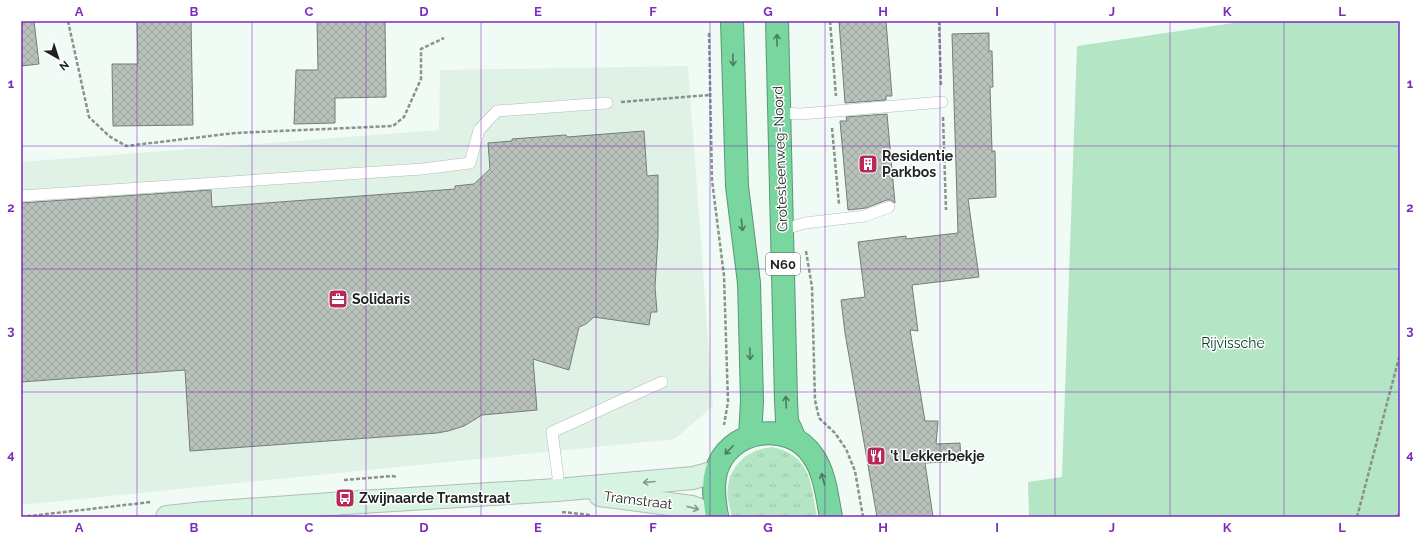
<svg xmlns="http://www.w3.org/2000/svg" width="1421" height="538" viewBox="0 0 1421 538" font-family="Raleway,sans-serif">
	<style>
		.built { fill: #e0f1e5 }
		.grass { fill: url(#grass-tufts) }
		.green { fill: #b4e5c5 }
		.building { fill: url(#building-cross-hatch); stroke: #757d77 }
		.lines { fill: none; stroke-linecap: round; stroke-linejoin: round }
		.lane-casing { stroke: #b3bcb6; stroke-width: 12 }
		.secondary-casing { stroke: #b3bcb6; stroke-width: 24 }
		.highway-casing { stroke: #5a9773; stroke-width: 24 }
		.path { stroke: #8b918d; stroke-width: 2.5; stroke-dasharray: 4 2; stroke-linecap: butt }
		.lane { stroke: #fff; stroke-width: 11 }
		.secondary { stroke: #d7f3e2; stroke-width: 22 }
		.highway { stroke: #79d69f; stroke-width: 22 }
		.oneway { stroke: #4c7c60 }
		.oneway2 { stroke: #84958b }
		.grid { fill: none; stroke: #7b2cbf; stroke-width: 1; stroke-opacity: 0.55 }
		.labels { text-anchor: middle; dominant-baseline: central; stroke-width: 3; stroke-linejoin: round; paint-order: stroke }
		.shield { fill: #fff; stroke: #626463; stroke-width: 1 }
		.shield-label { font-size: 13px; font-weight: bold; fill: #1f2220 }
		.poi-label { font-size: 14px; font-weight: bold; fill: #1f2220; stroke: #fff; text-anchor: start }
		.street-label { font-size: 14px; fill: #1f2220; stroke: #fff }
		.park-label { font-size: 14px; fill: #024225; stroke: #fff }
		.neatline { fill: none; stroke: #7b2cbf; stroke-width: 1.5 }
		.grid-label { font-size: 13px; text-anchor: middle; font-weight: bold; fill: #7b2cbf }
	</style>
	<defs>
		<pattern id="grass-tufts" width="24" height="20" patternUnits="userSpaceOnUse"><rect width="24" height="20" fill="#b4e5c5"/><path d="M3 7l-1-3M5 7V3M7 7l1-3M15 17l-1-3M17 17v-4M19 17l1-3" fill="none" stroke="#9ac4a9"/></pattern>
		<pattern id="building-cross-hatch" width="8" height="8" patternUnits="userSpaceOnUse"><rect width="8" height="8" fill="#b8c1bb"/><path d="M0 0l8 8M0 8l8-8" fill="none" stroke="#9ea6a0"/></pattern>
	</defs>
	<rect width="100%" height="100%" fill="#f1fbf5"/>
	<!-- built -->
	<path class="built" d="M688,66L713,406L675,439L21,505V162L439,130L440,70Z"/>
	<!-- grass -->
	<path class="grass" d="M772,447C811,455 811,484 817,517H732C730,508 726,496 728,486C731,463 750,449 772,447Z"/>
	<!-- green -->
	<path class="green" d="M1247,21H1400V517H1029L1028,482L1062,477L1077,46Z"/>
	<!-- building -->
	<path class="building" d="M21,21H34L39,64L21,66Z
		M191,21L193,125L113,126L112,64H138L137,22Z
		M317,21H385L386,97L335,98V123L294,124L296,70H318Z
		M839,21H886L892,96H886V100L845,103Z
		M989,33V51H992L993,87H990L992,151H995L996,197L968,199L979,277L912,285L918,331L910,330L925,421H938L936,444L960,443L961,461L925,463L933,517H877L845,333L841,300L865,297L858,242L906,236V239L958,233L952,34Z
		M887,114L895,203L891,200H887L866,208L848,210L840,121H847L846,117Z
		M644,131L647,176L658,175V236L655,287L657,312H651L649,325L594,317L586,324L579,327L569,370L533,359L537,410L482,415L464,426L448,431L437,433L190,451L185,370L21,382V203L211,190L212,207L455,189V186L474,184L490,169L488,143L512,141V139L566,135L567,137Z"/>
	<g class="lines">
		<defs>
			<path id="lane" d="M779,113L801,114L942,102
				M21,196L422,169L470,163L479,130L497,111L607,103
				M782,230L805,223L865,216L889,207
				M557,490L558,477L552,432L662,382"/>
			<path id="secondary" d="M600,495L692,507L717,516
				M167,517L204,513L345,503L557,490L693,478L715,472"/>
			<path id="highway" d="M732,21L737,186L749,283L752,401L750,436
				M777,21L786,400L787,421L795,439
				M717,517C715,502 712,487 716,472C727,429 789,419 813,456C825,473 827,497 831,517"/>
		</defs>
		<!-- lane casing -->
		<use href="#lane" class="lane-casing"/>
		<!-- secondary casing -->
		<use href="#secondary" class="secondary-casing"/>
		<!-- highway casing -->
		<use href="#highway" class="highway-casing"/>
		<!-- path -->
		<path class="path" d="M68,21L89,117L109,136L126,146L235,133L393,126L404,117L421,79V49L444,38
			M830,21L836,96
			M939,21L941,86
			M709,33L712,180L724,276L728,402L724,425
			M621,102L710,95
			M943,117L946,210
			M832,128L839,204
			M806,251L812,287L815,400L819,418L835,433L846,449L855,471L863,517
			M344,480L392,476L397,477
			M562,512L591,515
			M21,517L151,502
			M1357,517L1400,354
			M1397,517L1400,513"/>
		<!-- lane -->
		<use href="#lane" class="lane"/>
		<!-- secondary -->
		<use href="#secondary" class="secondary"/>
		<!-- highway -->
		<use href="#highway" class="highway"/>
	</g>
	<!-- one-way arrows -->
	<defs><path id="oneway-shaft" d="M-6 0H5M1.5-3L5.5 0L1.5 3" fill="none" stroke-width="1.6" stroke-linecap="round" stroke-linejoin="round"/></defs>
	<g class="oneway">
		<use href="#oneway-shaft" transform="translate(777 40) rotate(-91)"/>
		<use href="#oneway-shaft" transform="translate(733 60) rotate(88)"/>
		<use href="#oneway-shaft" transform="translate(742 225) rotate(83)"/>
		<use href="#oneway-shaft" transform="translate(750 354) rotate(88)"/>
		<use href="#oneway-shaft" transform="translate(786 402) rotate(-93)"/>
		<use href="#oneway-shaft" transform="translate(729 450) rotate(134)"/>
		<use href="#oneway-shaft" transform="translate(823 479) rotate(-105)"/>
	</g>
	<g class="oneway2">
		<use href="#oneway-shaft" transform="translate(649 482) rotate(175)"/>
		<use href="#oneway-shaft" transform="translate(693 508) rotate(14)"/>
	</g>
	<!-- grid -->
	<path class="grid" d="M137,21V517M252,21V517M366,21V517M481,21V517M596,21V517M710,21V517M825,21V517M940,21V517M1055,21V517M1170,21V517M1284,21V517M21,146H1400M21,269H1400M21,392H1400"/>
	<!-- icons -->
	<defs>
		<symbol id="building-square" viewBox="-11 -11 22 22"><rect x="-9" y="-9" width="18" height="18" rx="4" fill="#b82958" stroke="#fff"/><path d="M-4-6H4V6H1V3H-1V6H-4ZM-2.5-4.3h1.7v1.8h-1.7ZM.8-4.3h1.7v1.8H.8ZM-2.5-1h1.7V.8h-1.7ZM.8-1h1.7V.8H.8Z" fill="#fff"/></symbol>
		<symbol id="office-square" viewBox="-11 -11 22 22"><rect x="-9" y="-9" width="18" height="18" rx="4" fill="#b82958" stroke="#fff"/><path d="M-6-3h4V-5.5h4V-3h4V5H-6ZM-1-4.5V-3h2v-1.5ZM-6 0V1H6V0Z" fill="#fff"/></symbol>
		<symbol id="restaurant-square" viewBox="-11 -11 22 22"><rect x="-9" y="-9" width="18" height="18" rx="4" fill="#b82958" stroke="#fff"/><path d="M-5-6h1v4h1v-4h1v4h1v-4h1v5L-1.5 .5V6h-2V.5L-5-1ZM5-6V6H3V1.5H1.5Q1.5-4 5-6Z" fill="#fff"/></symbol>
		<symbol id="bus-square" viewBox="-11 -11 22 22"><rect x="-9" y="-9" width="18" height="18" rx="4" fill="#b82958" stroke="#fff"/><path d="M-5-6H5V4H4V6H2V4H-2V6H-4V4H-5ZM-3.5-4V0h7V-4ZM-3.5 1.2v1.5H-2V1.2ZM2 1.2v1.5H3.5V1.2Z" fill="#fff"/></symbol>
	</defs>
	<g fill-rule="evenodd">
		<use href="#building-square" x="857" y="153" width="22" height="22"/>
		<use href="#office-square" x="327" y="288" width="22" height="22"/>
		<use href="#restaurant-square" x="865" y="445" width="22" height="22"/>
		<use href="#bus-square" x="334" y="487" width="22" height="22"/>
	</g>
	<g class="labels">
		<!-- shield labels -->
		<rect class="shield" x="766" y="253" width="34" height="22" rx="3"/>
		<g class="shield-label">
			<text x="783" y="264">N60</text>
		</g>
		<!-- poi labels -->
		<g class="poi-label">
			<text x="882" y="156">Residentie<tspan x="882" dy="16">Parkbos</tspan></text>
			<text x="352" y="299">Solidaris</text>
			<text x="890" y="456">'t Lekkerbekje</text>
			<text x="359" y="498">Zwijnaarde Tramstraat</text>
		</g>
		<!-- street labels -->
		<g class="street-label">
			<text transform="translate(780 159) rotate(-92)">Grotesteenweg-Noord</text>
			<text transform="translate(638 500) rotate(7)">Tramstraat</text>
		</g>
		<!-- park labels -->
		<g class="park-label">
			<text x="1233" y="343">Rijvissche</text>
		</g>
	</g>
	<!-- border -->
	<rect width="1421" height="538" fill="none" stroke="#ffffff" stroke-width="44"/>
	<!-- north arrow -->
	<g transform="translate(58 58) rotate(141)" stroke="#ffffff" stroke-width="3" paint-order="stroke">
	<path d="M0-3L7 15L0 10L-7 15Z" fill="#1f2220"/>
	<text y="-6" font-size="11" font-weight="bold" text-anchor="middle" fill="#1f2220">N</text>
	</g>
	<rect x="22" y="22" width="1377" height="494" class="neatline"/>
	<g class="grid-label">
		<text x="79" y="16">A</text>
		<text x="194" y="16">B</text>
		<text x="309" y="16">C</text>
		<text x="424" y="16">D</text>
		<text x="538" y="16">E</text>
		<text x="653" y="16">F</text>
		<text x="768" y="16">G</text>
		<text x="883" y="16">H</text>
		<text x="997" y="16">I</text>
		<text x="1112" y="16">J</text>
		<text x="1227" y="16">K</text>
		<text x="1342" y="16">L</text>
		<text x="11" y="88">1</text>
		<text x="1410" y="88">1</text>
		<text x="11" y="212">2</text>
		<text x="1410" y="212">2</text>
		<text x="11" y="335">3</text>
		<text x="1410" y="335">3</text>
		<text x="11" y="459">4</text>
		<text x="1410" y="459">4</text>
		<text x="79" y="532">A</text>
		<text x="194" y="532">B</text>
		<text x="309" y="532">C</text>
		<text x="424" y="532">D</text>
		<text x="538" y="532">E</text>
		<text x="653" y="532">F</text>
		<text x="768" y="532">G</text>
		<text x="883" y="532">H</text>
		<text x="997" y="532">I</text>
		<text x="1112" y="532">J</text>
		<text x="1227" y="532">K</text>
		<text x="1342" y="532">L</text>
	</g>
</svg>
